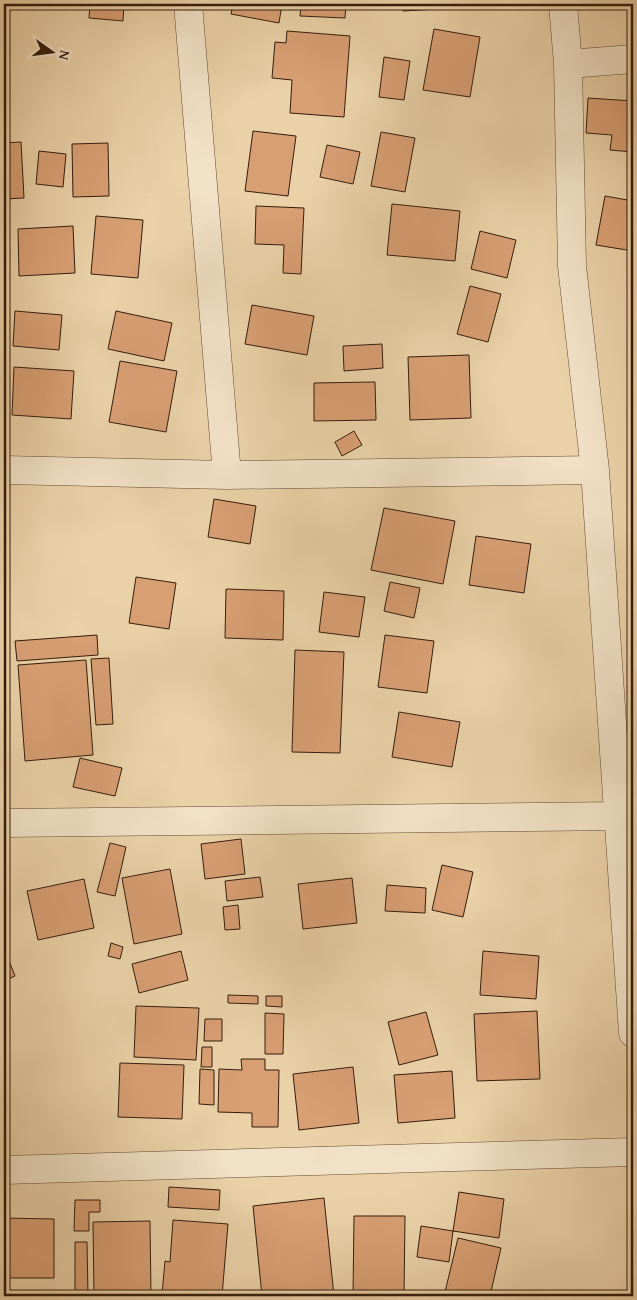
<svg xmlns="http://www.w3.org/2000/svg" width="637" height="1300" viewBox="0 0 637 1300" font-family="'Gentium Book Plus',serif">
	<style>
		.building { fill: #d89f73; stroke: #341d0d }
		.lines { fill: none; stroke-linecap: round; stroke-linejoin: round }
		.minor-casing { stroke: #624a34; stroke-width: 29 }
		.minor { stroke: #f1e1c6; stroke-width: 28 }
	</style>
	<rect width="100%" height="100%" fill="#ead1a7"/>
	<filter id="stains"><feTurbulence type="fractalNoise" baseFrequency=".004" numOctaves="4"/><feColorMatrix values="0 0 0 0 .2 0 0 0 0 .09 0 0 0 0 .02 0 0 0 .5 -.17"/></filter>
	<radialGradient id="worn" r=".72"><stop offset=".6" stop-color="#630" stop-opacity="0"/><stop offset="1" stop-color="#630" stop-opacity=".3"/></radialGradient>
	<!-- building -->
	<path class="building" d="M90,4H124L123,21L89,18Z
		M233,4H282L279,23L231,14Z
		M301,4H346L345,18L300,16Z
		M403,4H474V7L403,11Z
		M434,29L480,37L470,97L423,90Z
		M287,31L350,36L344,117L290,113L292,80L272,78L275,42L286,43Z
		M384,57L410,61L404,100L379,97Z
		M588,98L633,101V152L610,150L612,135L586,133Z
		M253,131L296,136L288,196L245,191Z
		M381,132L415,138L405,192L371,186Z
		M21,142L24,198L4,199V143Z
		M108,143L109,196L73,197L72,144Z
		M327,145L360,152L353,184L320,177Z
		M39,151L66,154L63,187L36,184Z
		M605,196L633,201V251L596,245Z
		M392,204L460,211L455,261L387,255Z
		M256,206L304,208L301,274L283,273L284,245L255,244Z
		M96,216L143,220L138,278L91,274Z
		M73,226L75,273L19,276L18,229Z
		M480,231L516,240L507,278L471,269Z
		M470,286L501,294L488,342L457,334Z
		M252,305L314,316L307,355L245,344Z
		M15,311L62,315L59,350L13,346Z
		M116,311L172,323L164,361L108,349Z
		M382,344L383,368L344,371L343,346Z
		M469,355L471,418L410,420L408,357Z
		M120,361L177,371L166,432L109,422Z
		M14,367L74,371L71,419L12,415Z
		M375,382L376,420L314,421V383Z
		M354,431L362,445L342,456L335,442Z
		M214,499L256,506L250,544L208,537Z
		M384,508L455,521L443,584L371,570Z
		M476,536L531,544L524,593L469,585Z
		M136,577L176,583L169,629L129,623Z
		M390,582L420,588L414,618L384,611Z
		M226,589L284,591L283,640L225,638Z
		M324,592L365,597L359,637L319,632Z
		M97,635L98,655L17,661L15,641Z
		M385,635L434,641L427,693L378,687Z
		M295,650L344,652L340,753L292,752Z
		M109,658L113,724L96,725L91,659Z
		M86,660L93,755L25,761L18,665Z
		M399,712L460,722L452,767L392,757Z
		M80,758L122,768L115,796L73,787Z
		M241,839L245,874L205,879L201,844Z
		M110,843L126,847L115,896L97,892Z
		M442,865L473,872L463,917L432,910Z
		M170,869L182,934L134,944L122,878Z
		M260,877L263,897L227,901L225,881Z
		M352,878L357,923L303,929L298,884Z
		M84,879L94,928L38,940L27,891Z
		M4,880L9,881L4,905Z
		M387,885L426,888L425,913L385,911Z
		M238,905L240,929L225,930L223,907Z
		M111,943L123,947L120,959L108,956Z
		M4,948L15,976L4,981Z
		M181,951L188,980L139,993L132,964Z
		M483,951L539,956L536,999L480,995Z
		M228,995L258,996V1004L228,1003Z
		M266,996H282V1007L266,1006Z
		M136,1006L199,1008L196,1060L134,1057Z
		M537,1011L540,1079L477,1081L474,1014Z
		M426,1012L438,1055L399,1065L388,1022Z
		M265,1013L284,1014L283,1054H265Z
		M205,1019H222V1041H204Z
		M202,1047H212V1067H201Z
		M241,1059H265V1070H279L278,1127H252V1113L218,1112L219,1069L242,1070Z
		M120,1063L184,1065L182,1119L118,1117Z
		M353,1067L359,1123L299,1130L293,1074Z
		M200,1069L214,1070V1105L199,1104Z
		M452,1071L455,1118L398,1123L394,1075Z
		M169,1187L220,1190L219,1210L168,1207Z
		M459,1192L504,1199L499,1238L453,1231Z
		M324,1198L334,1296H262L253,1206Z
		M75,1200H100V1212H89V1231H74Z
		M354,1216H405L404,1296H353Z
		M4,1218L54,1219V1278H4Z
		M173,1220L228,1224L222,1296L162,1294L165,1261L170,1262Z
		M150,1221L151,1296H94L93,1222Z
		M421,1226L453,1231L449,1262L417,1257Z
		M458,1238L501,1248L490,1296H444Z
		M75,1242H87L88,1296H75Z"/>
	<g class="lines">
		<defs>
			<path id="minor" d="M188,4L227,475
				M563,4L568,64L572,266L595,470L633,1033
				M568,64L633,59
				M4,470L227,475L595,470
				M4,823L619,816
				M4,1170L633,1152"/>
		</defs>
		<!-- minor casing -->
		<use href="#minor" class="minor-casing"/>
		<!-- minor -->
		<use href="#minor" class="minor"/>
	</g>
	<!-- margin -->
	<rect width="637" height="1300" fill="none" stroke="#ead1a7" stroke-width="20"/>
	<rect x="5" y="5" width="627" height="1290" fill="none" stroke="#341d0d" stroke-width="2.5"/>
	<rect x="10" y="10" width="617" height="1280" fill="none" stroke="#341d0d"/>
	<!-- north arrow -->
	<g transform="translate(52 52) rotate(104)" stroke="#f1e1c6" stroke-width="4" paint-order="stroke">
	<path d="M0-4L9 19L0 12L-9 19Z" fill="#341d0d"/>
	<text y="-8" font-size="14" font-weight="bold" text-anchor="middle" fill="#341d0d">N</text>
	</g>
	<rect width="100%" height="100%" filter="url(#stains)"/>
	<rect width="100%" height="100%" fill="url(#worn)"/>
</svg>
